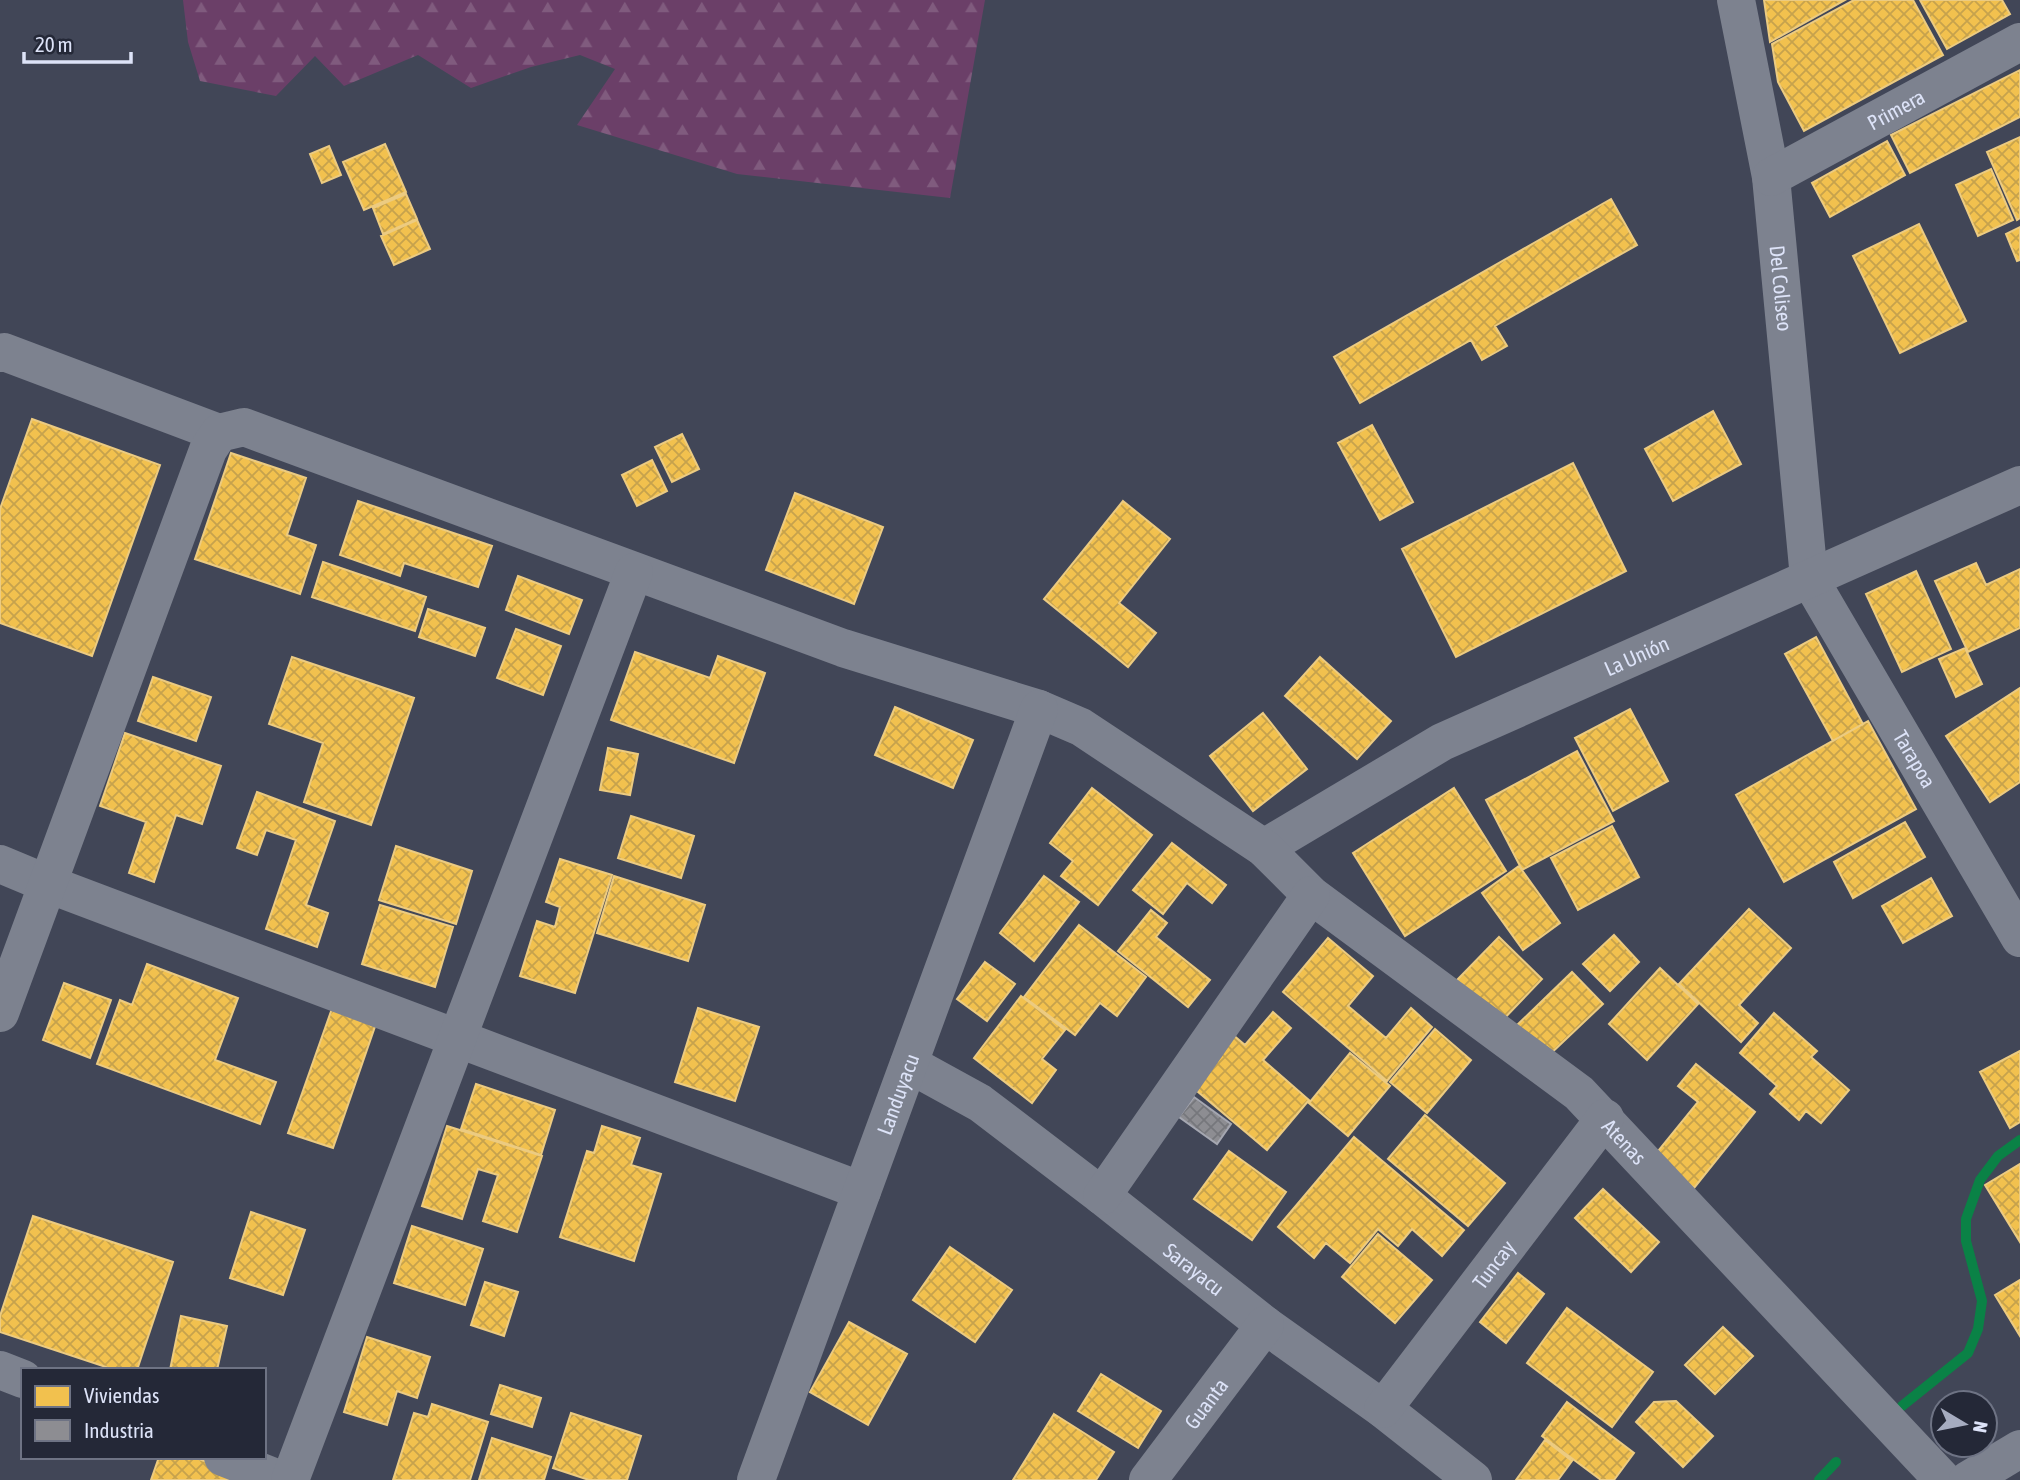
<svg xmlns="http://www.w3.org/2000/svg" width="2020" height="1480" viewBox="0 0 2020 1480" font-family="'Asap Condensed',sans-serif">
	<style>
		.forest { fill: url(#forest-firs) }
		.homes { fill: url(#homes-cross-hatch); stroke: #eccb81; stroke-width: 2 }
		.industry { fill: url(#industry-cross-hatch); stroke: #a5a7b1; stroke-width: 2 }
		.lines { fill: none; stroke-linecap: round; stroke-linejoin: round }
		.stream { stroke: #0a8246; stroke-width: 10 }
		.minor { stroke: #7d828f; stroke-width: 38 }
		.labels { text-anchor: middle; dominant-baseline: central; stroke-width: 7; stroke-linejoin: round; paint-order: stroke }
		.street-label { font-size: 21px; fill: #dde3f8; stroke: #242837 }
	</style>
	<defs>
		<pattern id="forest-firs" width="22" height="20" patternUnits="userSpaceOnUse" patternTransform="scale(1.75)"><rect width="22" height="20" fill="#6b3f68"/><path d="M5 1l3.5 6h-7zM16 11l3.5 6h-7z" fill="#805b7e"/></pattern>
		<pattern id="homes-cross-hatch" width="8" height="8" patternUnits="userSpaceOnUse" patternTransform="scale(1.75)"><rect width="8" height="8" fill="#f2c14e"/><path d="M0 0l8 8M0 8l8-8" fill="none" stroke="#c6a24d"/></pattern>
		<pattern id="industry-cross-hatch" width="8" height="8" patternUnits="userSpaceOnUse" patternTransform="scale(1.75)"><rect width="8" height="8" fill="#8d8d92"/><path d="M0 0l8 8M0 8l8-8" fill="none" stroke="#76777c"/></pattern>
	</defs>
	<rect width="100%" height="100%" fill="#414657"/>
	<!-- forest -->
	<path class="forest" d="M183,0H985L950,198L737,174L577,125L615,69L580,55L531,67L471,88L418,55L344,86L315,56L276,96L200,81L188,42Z"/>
	<!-- homes -->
	<path class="homes" d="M1764,0H1845L1770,42Z
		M1854,0H1913L1943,55L1804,131L1778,82L1772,44Z
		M1920,0H2002L2010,14L1947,49Z
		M2020,70V117L1910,173L1891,135Z
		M2020,137V218L2017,220L1987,152Z
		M1887,141L1905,175L1830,217L1812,183Z
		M385,144L406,192L364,210L343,162Z
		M329,146L341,175L322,183L310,154Z
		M1991,169L2013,220L1978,236L1956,185Z
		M406,194L417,219L383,234L373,208Z
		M1611,199L1637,245L1495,326L1507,346L1482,360L1471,340L1360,403L1334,357Z
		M417,220L430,249L394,265L381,236Z
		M1919,224L1966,321L1900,353L1853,256Z
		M2020,227V260L2017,261L2006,234Z
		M1713,411L1741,464L1673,501L1645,449Z
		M32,419L160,465L92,656L0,623V509Z
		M1372,425L1413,502L1380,520L1338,443Z
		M682,434L699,469L672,482L655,447Z
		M231,453L306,478L287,535L316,545L300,594L195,559Z
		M652,460L667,491L637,506L622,475Z
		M1573,463L1626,571L1456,657L1402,549Z
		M795,493L883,527L854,604L766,570Z
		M358,501L492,546L478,587L404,563L400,576L340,555Z
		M1123,501L1170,539L1119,603L1156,633L1128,667L1044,599Z
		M323,562L426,597L415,631L312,597Z
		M1976,563L1986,585L2020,569V628L1968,652L1935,581Z
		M1916,571L1951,649L1902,672L1866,594Z
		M518,576L582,600L569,634L506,610Z
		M428,609L485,628L475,656L419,637Z
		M516,629L561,646L543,695L497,678Z
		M1816,637L1863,724L1833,741L1785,654Z
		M1965,648L1982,684L1956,697L1939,659Z
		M635,652L710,678L718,656L765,673L734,763L611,720Z
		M292,657L414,698L371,825L304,802L323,743L269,724Z
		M1320,657L1391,721L1357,759L1285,696Z
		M153,677L211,697L196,741L138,721Z
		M2020,688V782L1990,802L1946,736Z
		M895,707L973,740L953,788L875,755Z
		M1630,709L1668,781L1613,811L1575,738Z
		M1263,713L1307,769L1253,811L1210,756Z
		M1868,721L1916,809L1784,882L1736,795Z
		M125,733L221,766L202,824L176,815L154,882L129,873L146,822L100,806Z
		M608,748L638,754L630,795L600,790Z
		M1577,751L1614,821L1522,870L1486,800Z
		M1092,788L1152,835L1098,905L1061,876L1073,861L1050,843Z
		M1454,788L1506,871L1405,936L1353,853Z
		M257,792L335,821L306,905L328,913L317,947L266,929L296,840L266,830L257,855L237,848Z
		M631,816L694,836L681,878L618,858Z
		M1905,822L1925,857L1853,898L1834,862Z
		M1612,826L1639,877L1578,910L1551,858Z
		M1172,843L1226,885L1212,903L1187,883L1163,914L1133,890Z
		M396,846L472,871L456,924L379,900Z
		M560,859L612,875L575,993L520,976L537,921L555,927L560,907L546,902Z
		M1519,866L1560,923L1523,950L1482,893Z
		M614,876L705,905L688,961L597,933Z
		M1044,876L1079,902L1034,961L1000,933Z
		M1931,878L1952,916L1903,943L1882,906Z
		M380,905L453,927L435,987L362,964Z
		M1749,909L1791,948L1739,1005L1758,1023L1741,1042L1679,984Z
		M1151,910L1167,923L1156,937L1210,980L1188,1007L1118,951Z
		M1079,925L1146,977L1117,1016L1100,1003L1075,1035L1024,997Z
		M1614,935L1639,962L1610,991L1583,964Z
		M1499,937L1542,979L1500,1023L1456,981Z
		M1328,938L1373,976L1348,1006L1386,1038L1411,1008L1432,1027L1387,1081L1283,992Z
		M985,962L1015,984L987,1021L957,999Z
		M147,964L238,998L215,1060L276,1082L260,1124L97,1064L120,1000L132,1005Z
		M1660,968L1698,1004L1647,1060L1609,1024Z
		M1572,972L1603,1004L1546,1058L1516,1026Z
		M64,983L111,1000L90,1058L43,1040Z
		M1021,996L1065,1030L1042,1059L1056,1070L1032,1103L974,1058Z
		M335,1000L379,1015L333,1148L288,1133Z
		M698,1008L759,1027L735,1101L675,1082Z
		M1273,1012L1291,1028L1263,1060L1309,1100L1267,1150L1184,1080L1226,1029L1245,1045Z
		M1774,1013L1817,1051L1811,1057L1849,1090L1821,1123L1806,1111L1799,1120L1770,1094L1777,1086L1740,1053Z
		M1435,1029L1471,1060L1427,1113L1390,1082Z
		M2020,1051V1122L2010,1128L1980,1072Z
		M1350,1053L1390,1086L1348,1136L1309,1103Z
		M1696,1064L1755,1112L1694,1188L1654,1156L1698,1102L1678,1086Z
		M476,1084L555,1110L541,1155L461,1129Z
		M1425,1115L1505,1183L1468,1226L1388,1159Z
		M447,1126L542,1156L517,1232L483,1221L498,1175L478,1169L462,1219L422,1206Z
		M602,1126L640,1138L631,1165L661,1174L634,1261L560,1237L587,1151L594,1153Z
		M1354,1137L1464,1230L1442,1256L1412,1229L1398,1246L1378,1229L1350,1263L1326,1243L1314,1258L1278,1227Z
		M1229,1151L1286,1192L1252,1240L1194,1199Z
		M2020,1164V1242L1985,1185Z
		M1603,1189L1659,1242L1631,1272L1575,1218Z
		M251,1212L305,1230L283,1295L230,1278Z
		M33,1216L173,1262L137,1370H115L0,1332V1316Z
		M412,1226L483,1249L465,1305L394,1283Z
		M1378,1234L1432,1280L1395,1323L1342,1277Z
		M950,1247L1012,1290L975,1342L913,1300Z
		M1518,1273L1544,1294L1506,1343L1480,1322Z
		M2020,1280V1336L1995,1295Z
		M485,1282L518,1292L504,1336L471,1325Z
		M1567,1308L1653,1372L1612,1427L1527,1363Z
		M181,1316L227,1326L217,1370H170Z
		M849,1322L907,1354L868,1425L810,1392Z
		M1723,1327L1753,1356L1715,1394L1685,1365Z
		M367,1337L430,1357L417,1398L397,1391L387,1425L344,1412Z
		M1101,1374L1161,1411L1138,1448L1078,1411Z
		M500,1385L541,1398L532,1427L491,1414Z
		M1676,1401L1713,1436L1683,1467L1636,1422L1654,1402Z
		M1567,1402L1634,1453L1614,1480H1601L1542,1436Z
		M432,1404L488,1422L470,1480H393L414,1413L428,1417Z
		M571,1413L641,1436L627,1480H589L553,1468Z
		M1054,1414L1114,1452L1096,1480H1013Z
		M492,1438L551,1457L544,1480H479Z
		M1545,1440L1572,1461L1558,1480H1516Z
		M159,1457H193L251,1477L250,1480H151Z"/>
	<!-- industry -->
	<path class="industry" d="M1194,1097L1231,1124L1217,1144L1179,1117Z"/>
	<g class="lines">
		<!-- stream -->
		<path class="stream" d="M1902,1406L1968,1353L1978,1329L1982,1301L1966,1241V1219L1980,1180L1998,1156L2020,1140
			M1819,1480L1836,1462"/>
		<!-- minor -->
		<g class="minor">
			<path id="s1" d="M1736,0L1771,177L1809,578L2020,938"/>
			<path id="s2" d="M1771,177L2020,42"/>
			<path d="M0,353L4,352L219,433"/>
			<path id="s3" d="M1264,848L1442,742L2020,485"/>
			<path d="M0,864L48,884L862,1191"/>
			<path id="s4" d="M0,1013L208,450L219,433L244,427L843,648L1039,709L1081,727L1264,848L1311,895L1579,1093L1943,1480"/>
			<path id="s5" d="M909,1064L980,1103L1102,1196L1265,1325L1383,1409L1473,1480"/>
			<path d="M1102,1196L1311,895"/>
			<path d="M0,1370L23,1379"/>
			<path id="s6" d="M1383,1409L1605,1118"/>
			<path d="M223,1457L281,1480"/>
			<path d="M290,1480L634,572"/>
			<path id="s7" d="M756,1480L1039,709"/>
			<path id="s8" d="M1148,1480L1265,1325"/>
			<path d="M1968,1480L2020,1449"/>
		</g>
	</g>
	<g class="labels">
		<!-- street labels -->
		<g class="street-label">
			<text stroke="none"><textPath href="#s2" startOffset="142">Primera</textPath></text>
			<text stroke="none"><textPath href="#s1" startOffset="292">Del Coliseo</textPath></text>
			<text stroke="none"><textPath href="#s3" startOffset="420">La Unión</textPath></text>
			<text stroke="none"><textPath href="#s1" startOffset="793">Tarapoa</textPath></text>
			<text stroke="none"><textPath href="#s7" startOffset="411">Landuyacu</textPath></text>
			<text stroke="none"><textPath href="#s4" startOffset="2221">Atenas</textPath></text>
			<text stroke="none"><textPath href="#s6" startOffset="182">Tuncay</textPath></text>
			<text stroke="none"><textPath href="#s5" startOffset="352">Sarayacu</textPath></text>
			<text stroke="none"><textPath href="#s8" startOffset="96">Guanta</textPath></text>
		</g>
	</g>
	<!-- legend -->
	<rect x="21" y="1368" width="245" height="91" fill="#242837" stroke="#6e7384" stroke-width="2"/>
	<rect x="35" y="1386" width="35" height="21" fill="#f2c14e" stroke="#6e7384" stroke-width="2"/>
	<text x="84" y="1403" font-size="21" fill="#dde3f8">Viviendas</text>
	<rect x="35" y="1420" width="35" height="21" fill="#8d8d92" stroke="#6e7384" stroke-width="2"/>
	<text x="84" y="1438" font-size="21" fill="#dde3f8">Industria</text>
	<!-- north arrow -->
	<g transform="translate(1964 1424) rotate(100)"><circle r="33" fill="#242837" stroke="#6e7384" stroke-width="2"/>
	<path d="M0-5L12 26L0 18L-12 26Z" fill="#a6acc0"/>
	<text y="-10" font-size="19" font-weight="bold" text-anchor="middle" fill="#dde3f8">N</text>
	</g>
	<!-- scale -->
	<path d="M24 52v10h107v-10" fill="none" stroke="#dde3f8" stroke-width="3.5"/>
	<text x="35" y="52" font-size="21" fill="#dde3f8" stroke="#242837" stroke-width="5" paint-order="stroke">20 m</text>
</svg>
